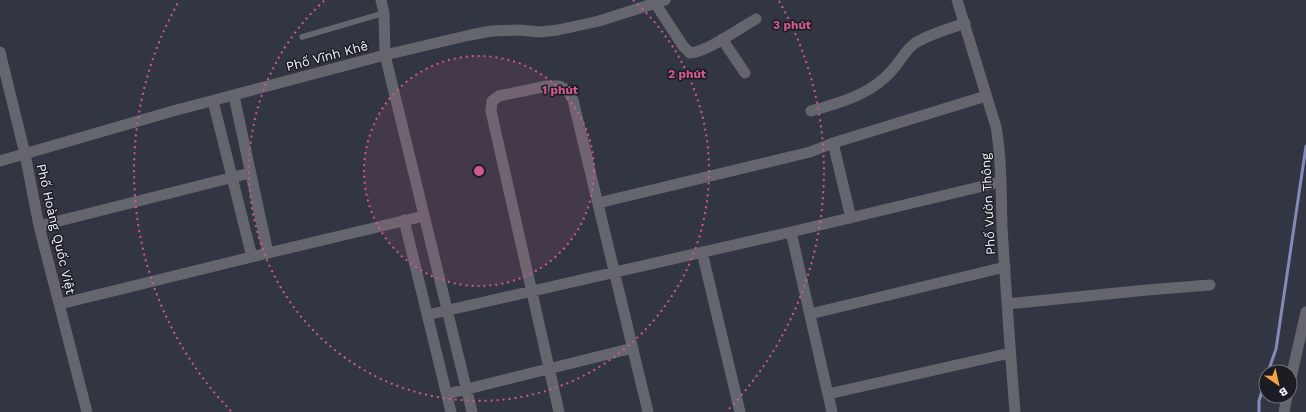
<svg xmlns="http://www.w3.org/2000/svg" width="1306" height="412" viewBox="0 0 1306 412" font-family="'Work Sans',sans-serif">
	<style>
		.lines { fill: none; stroke-linecap: round; stroke-linejoin: round }
		.stream { stroke: #838ab8; stroke-width: 3 }
		.service { stroke: #65666d; stroke-width: 5.5 }
		.minor { stroke: #65666d; stroke-width: 11 }
		.ring { fill: none; stroke: #d05a8c; stroke-width: 2; stroke-dasharray: 2 4 }
		.labels { text-anchor: middle; dominant-baseline: central; stroke-width: 3; stroke-linejoin: round; paint-order: stroke }
		.street-label { font-size: 13px; fill: #f2f4fd; stroke: #1b1d23 }
		.centre { fill: #d05a8c; stroke: #1b1d23; stroke-width: 2 }
		.ring-label { font-size: 12px; text-anchor: middle; font-weight: bold; fill: #d05a8c; stroke: #1b1d23; stroke-width: 3; stroke-linejoin: round; paint-order: stroke }
	</style>
	<rect width="100%" height="100%" fill="#323542"/>
	<g class="lines">
		<!-- stream -->
		<path class="stream" d="M1268,372L1276,349L1306,146
			M1259,412V401L1266,378"/>
		<!-- service -->
		<path class="service" d="M302,37L384,13"/>
		<!-- minor -->
		<path class="minor" d="M381,0L384,13L385,55L472,412
			M957,0L996,127C1002,160 1001,194 1002,227C1006,289 1010,350 1015,412
			M655,3L683,46L690,53C707,52 740,28 756,19
			M722,39L745,73
			M0,52L25,154L39,226L87,412
			M234,96L268,253
			M213,101L252,257
			M811,111C842,102 873,94 894,68C901,60 905,51 914,44C926,35 949,29 965,23
			M833,143L851,218
			M0,161L173,111L385,55L470,35L492,31L519,30L539,32L558,30L599,21L665,0
			M598,203L810,152L833,143L986,96
			M404,220L451,412
			M39,226L250,173
			M791,232L832,412
			M702,252L740,412
			M60,304L268,253L424,216
			M1007,304L1147,290L1210,285
			M810,314L1005,267
			M427,315L791,232L1000,182
			M1290,382L1306,312
			M447,394L633,348
			M828,394L1010,353
			M559,412L491,111L492,101L499,96L547,86H559L567,90L573,100L648,412
			M1284,412L1287,396"/>
	</g>
	<!-- distance rings -->
	<circle cx="479" cy="171" r="115" fill="#d05a8c" fill-opacity=".12"/>
	<g class="ring">
		<circle cx="479" cy="171" r="115"/>
		<path d="M633 0A230 230 0 1 1 325 0"/>
		<path d="M231 411A345 345 0 0 1 179 1M779 1A345 345 0 0 1 727 411"/>
	</g>
	<g class="labels">
		<!-- street labels -->
		<g class="street-label">
			<text transform="translate(327 56) rotate(-15)">Phố Vĩnh Khê</text>
			<text transform="translate(988 204) rotate(-93)">Phố Vườn Thông</text>
			<text transform="translate(56 229) rotate(77)">Phố Hoàng Quốc Việt</text>
		</g>
	</g>
	<circle cx="479" cy="171" r="6" class="centre"/>
	<g class="ring-label">
		<text x="792" y="29">3 phút</text>
		<text x="687" y="78">2 phút</text>
		<text x="560" y="94">1 phút</text>
	</g>
	<!-- north arrow -->
	<g transform="translate(1278 384) rotate(146)"><circle r="19" fill="#1b1d23" stroke="#71737a"/>
	<path d="M0-3L7 15L0 10L-7 15Z" fill="#f4a344"/>
	<text y="-6" font-size="11" font-weight="bold" text-anchor="middle" fill="#f2f4fd">B</text>
	</g>
</svg>
